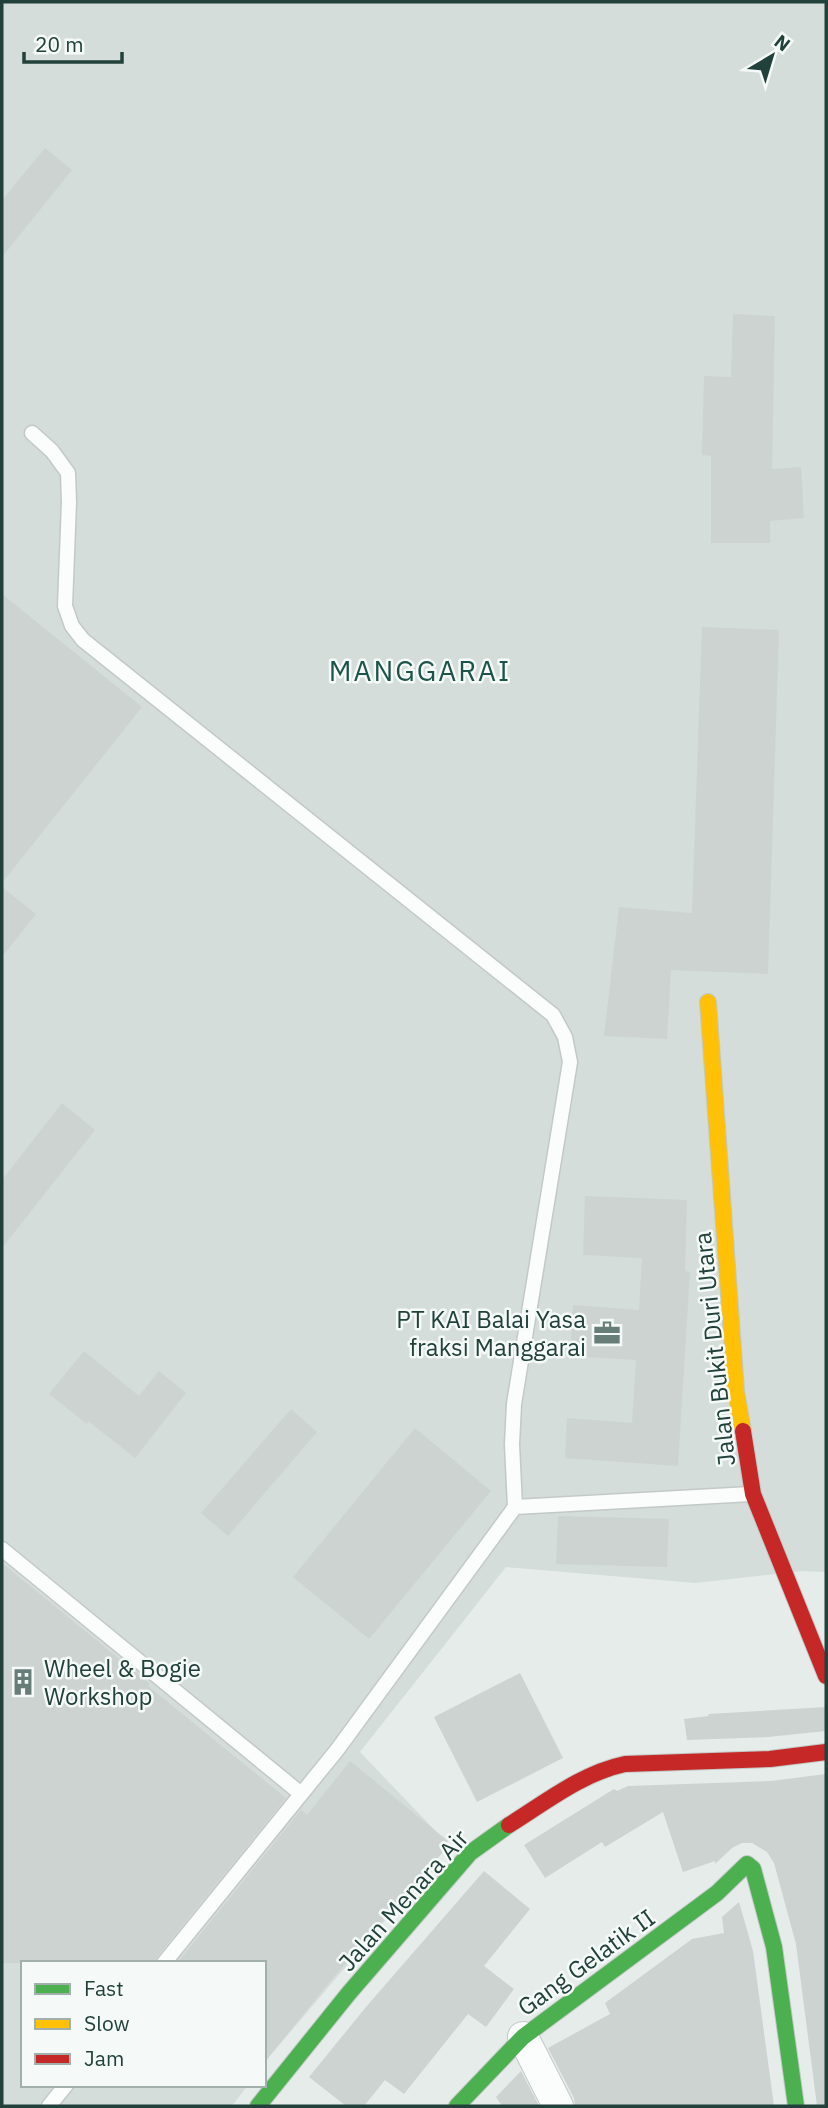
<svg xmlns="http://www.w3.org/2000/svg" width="828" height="2108" viewBox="0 0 828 2108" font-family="'IBM Plex Sans',sans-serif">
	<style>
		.built { fill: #d4ddd9 }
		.building { fill: #cdd3d1 }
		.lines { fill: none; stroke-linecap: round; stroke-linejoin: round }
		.lane-casing { stroke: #c3c9c7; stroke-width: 17 }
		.street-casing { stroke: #c3c9c7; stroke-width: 32 }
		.fast-casing { stroke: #c1c9c6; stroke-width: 18 }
		.slow-casing { stroke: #c1c9c6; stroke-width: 18 }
		.jam-casing { stroke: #c1c9c6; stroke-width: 18 }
		.lane { stroke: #fbfcfc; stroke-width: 14 }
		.street { stroke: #fbfcfc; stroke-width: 30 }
		.fast { stroke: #4caf50; stroke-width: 16 }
		.slow { stroke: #ffc107; stroke-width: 16 }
		.jam { stroke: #c62828; stroke-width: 16 }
		.labels { text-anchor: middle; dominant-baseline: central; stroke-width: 5; stroke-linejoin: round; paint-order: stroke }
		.poi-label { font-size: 24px; fill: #22413a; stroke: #f5faf8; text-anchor: end }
		.street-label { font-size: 24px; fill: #22413a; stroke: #f5faf8 }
		.quarter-label { font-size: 28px; letter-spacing: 2px; fill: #1d5449; stroke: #f5faf8 }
	</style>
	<rect width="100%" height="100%" fill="#e6ece9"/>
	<!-- built -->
	<path class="built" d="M2,2H826V1572L802,1571L695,1583L506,1567L360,1752L449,1845L264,2063V1963H23V2085H248L232,2106H2Z"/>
	<!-- building -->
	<path class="building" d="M45,148L72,170L2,257V200Z
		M733,314L775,316L772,469L801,467L804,518L770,521V543H711V456L702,455L704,376L731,377Z
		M2,594L142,707L2,883Z
		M702,627L779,630L768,974L671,970L667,1039L604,1036L619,907L692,913Z
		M2,887L36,914L2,957Z
		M62,1103L95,1130L2,1248V1180Z
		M585,1196L687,1200L685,1271L690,1272L678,1466L565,1458L567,1418L632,1423L636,1360L570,1356L573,1305L639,1310L642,1258L583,1255Z
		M84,1351L139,1396L159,1371L186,1393L135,1458L88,1421L87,1424L49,1394Z
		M291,1409L317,1432L228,1536L201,1513Z
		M415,1428L491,1491L369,1639L293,1577Z
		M558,1516L669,1519L667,1567L556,1564Z
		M2,1563L150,1684L148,1686L286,1798L157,1957L155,1963H2Z
		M520,1673L563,1758L477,1802L434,1717Z
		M826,1707V1731L768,1737L687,1740L684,1719L709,1716L708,1714Z
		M350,1761L448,1841L446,1844L448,1846L332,1979L264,2063V1963H177L301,1810L307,1815Z
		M826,1774V2106H817L796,1944L774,1863L767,1852L752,1843H742L732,1848L715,1864V1861L683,1872L663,1812L605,1847L602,1842L545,1878L524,1845L614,1789L617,1791L628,1786L771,1781Z
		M484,1871L530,1909L484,1966L514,1989L486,2027L468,2014L404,2094L385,2080L364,2106H346L309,2077L366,2007Z
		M739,1902L753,1951L774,2106H575L574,2098L548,2048L610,2014L605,2003L692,1939L724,1933L722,1917Z
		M521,2071L539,2106H502L496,2097Z"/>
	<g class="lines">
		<defs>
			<path id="lane" d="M32,433L52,451L68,473L69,502L65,606L72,626L83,640L553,1015L565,1037L570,1062L514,1404L512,1444L515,1507
				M2,1549L300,1793
				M164,1963L337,1750L515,1507L751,1494
				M49,2106L66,2085"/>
			<path id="street" d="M523,2037L558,2106"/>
			<path id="fast" d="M258,2106L349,1993L470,1853L509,1825
				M457,2106L523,2037L717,1893L747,1864L753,1869L774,1947L796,2106"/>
			<path id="slow" d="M708,1002L736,1391L743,1431"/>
			<path id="jam" d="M743,1431L753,1494L826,1676
				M509,1825C546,1802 582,1773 625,1764L770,1759L826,1752"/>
		</defs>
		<!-- lane casing -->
		<use href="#lane" class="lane-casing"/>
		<!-- street casing -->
		<use href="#street" class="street-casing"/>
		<!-- fast casing -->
		<use href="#fast" class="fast-casing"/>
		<!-- slow casing -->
		<use href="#slow" class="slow-casing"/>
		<!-- jam casing -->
		<use href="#jam" class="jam-casing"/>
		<!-- lane -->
		<use href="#lane" class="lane"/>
		<!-- street -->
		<use href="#street" class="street"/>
		<!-- fast -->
		<use href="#fast" class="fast"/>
		<!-- slow -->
		<use href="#slow" class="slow"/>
		<!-- jam -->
		<use href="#jam" class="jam"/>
	</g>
	<!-- icons -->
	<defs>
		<symbol id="office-bare" viewBox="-9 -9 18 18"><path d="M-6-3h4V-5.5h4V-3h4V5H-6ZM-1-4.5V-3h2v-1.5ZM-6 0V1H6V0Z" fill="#677d77" stroke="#f5faf8" stroke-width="2.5" paint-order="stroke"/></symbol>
		<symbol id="building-bare" viewBox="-9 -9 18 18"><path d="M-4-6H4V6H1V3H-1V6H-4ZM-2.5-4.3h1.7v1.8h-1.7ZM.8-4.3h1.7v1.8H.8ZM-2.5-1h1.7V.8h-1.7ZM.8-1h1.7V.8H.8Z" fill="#677d77" stroke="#f5faf8" stroke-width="2.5" paint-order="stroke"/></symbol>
	</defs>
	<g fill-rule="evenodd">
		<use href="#office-bare" x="588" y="1314" width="38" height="38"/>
		<use href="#building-bare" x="4" y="1663" width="38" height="38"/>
	</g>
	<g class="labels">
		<!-- poi labels -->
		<g class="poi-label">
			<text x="586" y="1319">PT KAI Balai Yasa<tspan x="586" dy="28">fraksi Manggarai</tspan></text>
			<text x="44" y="1668" text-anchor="start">Wheel &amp; Bogie<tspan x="44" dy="28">Workshop</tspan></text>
		</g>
		<!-- street labels -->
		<g class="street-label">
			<text transform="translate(714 1349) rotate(-96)">Jalan Bukit Duri Utara</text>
			<text transform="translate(403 1900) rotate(-48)">Jalan Menara Air</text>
			<text transform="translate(586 1962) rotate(-36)">Gang Gelatik II</text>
		</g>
		<!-- quarter labels -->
		<g class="quarter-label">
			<text x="420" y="670">MANGGARAI</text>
		</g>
	</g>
	<!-- border -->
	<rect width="828" height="2108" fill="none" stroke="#22413a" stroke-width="7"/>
	<!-- legend -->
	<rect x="21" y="1961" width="245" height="126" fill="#f5faf8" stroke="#a1b0ac" stroke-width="2"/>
	<rect x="35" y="1984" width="35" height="10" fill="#4caf50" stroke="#a1b0ac" stroke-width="2"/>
	<text x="84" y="1996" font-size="21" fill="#22413a">Fast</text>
	<rect x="35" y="2019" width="35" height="10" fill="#ffc107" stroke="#a1b0ac" stroke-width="2"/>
	<text x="84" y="2031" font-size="21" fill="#22413a">Slow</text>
	<rect x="35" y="2054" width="35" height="10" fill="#c62828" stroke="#a1b0ac" stroke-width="2"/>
	<text x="84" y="2066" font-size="21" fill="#22413a">Jam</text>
	<!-- north arrow -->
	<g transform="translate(772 56) rotate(38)" stroke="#f5faf8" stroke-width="5" paint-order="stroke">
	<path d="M0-5L12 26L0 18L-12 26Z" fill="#22413a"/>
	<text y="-10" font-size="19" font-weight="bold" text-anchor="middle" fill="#22413a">N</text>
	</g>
	<!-- scale -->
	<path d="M24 52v10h98v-10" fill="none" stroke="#22413a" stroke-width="3.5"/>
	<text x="35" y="52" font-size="21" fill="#22413a" stroke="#f5faf8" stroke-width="5" paint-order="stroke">20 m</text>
</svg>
